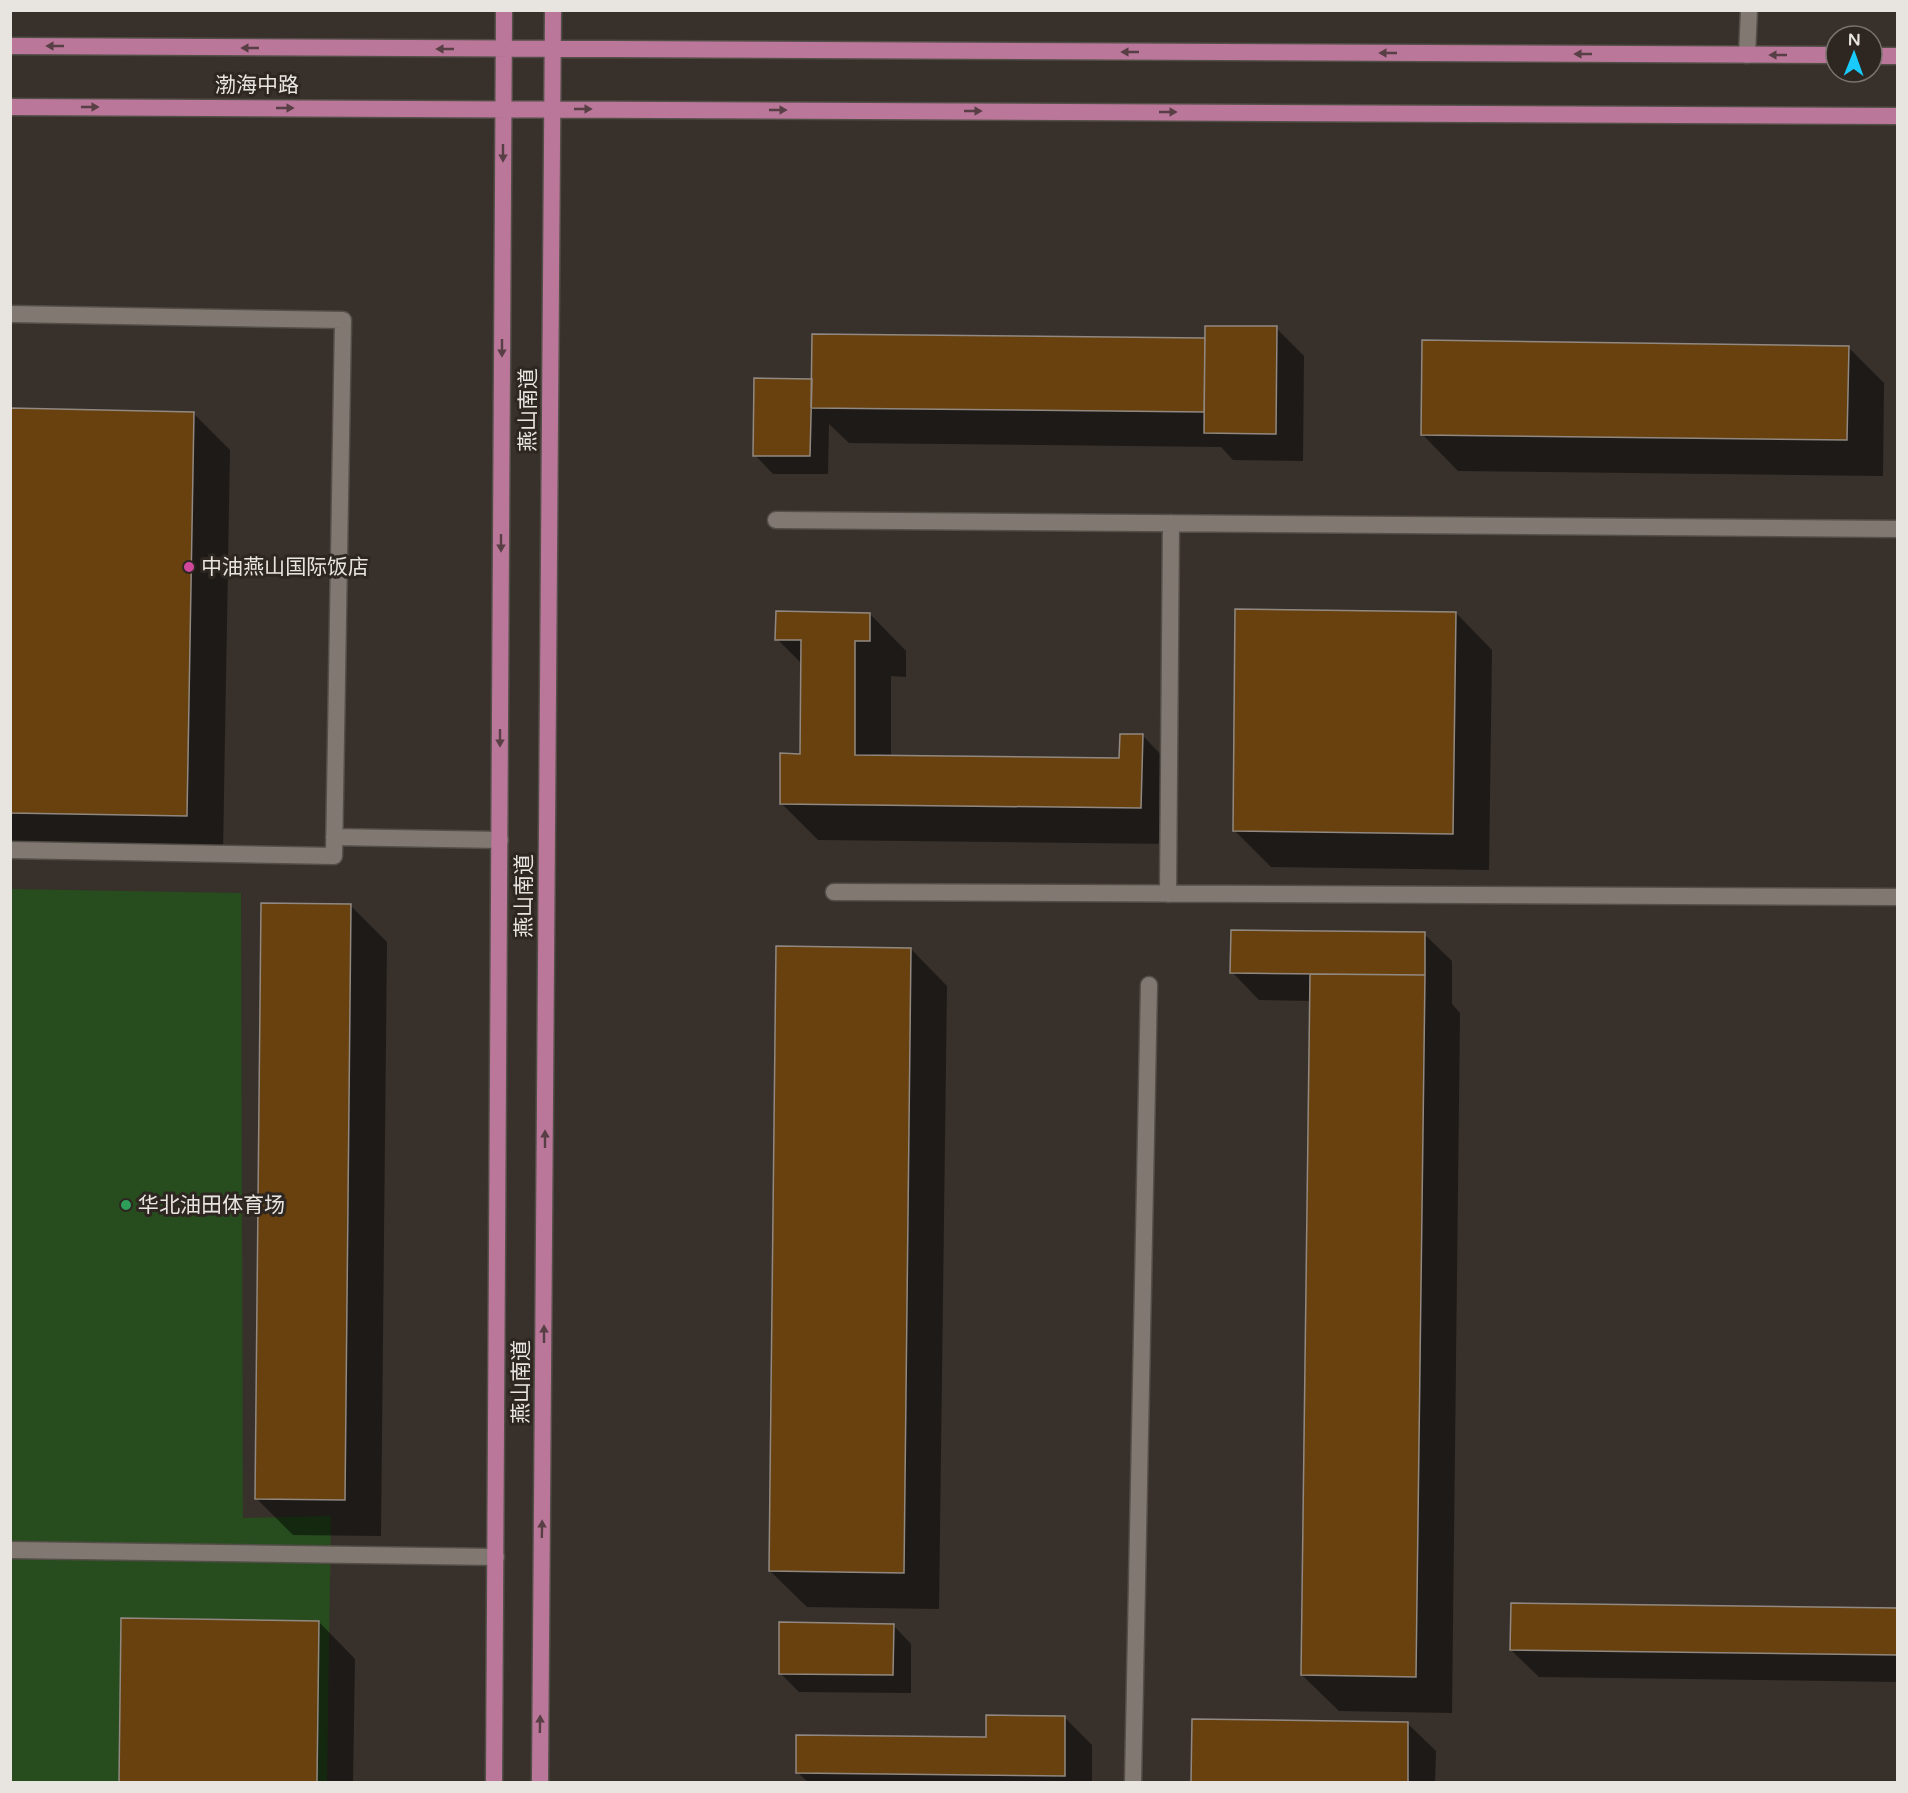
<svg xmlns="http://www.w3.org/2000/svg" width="1908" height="1793" viewBox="0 0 1908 1793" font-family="'Varela Round','Noto Sans SC',sans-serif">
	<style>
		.green { fill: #274c1e }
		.shadow { fill: #0007 }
		.building { fill: #68410f; stroke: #918981; stroke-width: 1.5 }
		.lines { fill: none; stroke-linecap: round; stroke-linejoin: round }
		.service-casing { stroke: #534e48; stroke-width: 19 }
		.primary-casing { stroke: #534e48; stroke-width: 19 }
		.service { stroke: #807871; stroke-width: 16 }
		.primary { stroke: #ba7799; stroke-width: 16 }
		.oneway { fill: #583f45 }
		.hotel-dot { fill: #d1479c; stroke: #2e2721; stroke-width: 2 }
		.leisure-dot { fill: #2e9e5b; stroke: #2e2721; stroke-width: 2 }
		.labels { text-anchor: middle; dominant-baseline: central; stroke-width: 6; stroke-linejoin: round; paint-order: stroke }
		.street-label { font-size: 21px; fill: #e8e4e0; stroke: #2e2721 }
		.poi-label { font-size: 21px; fill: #e8e4e0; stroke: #2e2721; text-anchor: start }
	</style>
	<rect width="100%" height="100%" fill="#38312b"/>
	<!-- green -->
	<path class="green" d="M11,889L241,893L243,1518L331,1516L327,1782H11Z"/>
	<!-- shadow -->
	<path class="shadow" d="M1276,328L1304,356L1303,461L1233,460L1221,447L849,443L829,424L828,474H773L755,455L813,380L1205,340Z
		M1848,347L1884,383L1883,476L1458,471L1422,434Z
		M10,406L14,410L194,414L230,450L223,852L10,848Z
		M1456,613L1492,650L1489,870L1271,867L1234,830Z
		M870,614L906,651V677L891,676V756L1121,759L1142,735L1178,772L1177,844L818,840L781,803L801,755L803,665L777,639Z
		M350,905L387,942L381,1536L293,1535L257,1499Z
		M1424,934L1452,961V1004L1460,1013L1452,1713L1339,1711L1302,1675L1311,1001L1259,1000L1232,972Z
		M911,949L947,986L939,1609L807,1607L770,1571Z
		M1898,1610V1682L1539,1677L1511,1650Z
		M122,1620L319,1622L355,1659L353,1782H120Z
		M893,1625L911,1644V1693L799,1692L780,1673Z
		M1065,1718L1092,1745V1782H808L797,1772L987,1739Z
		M1408,1724L1436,1751L1435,1782L1193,1781Z"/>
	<!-- building -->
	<path class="building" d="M1205,326H1277L1276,434L1204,433Z
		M812,334L1205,338L1204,412L811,408Z
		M1422,340L1849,346L1847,440L1421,435Z
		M754,378L812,379L810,456H753Z
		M10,408L194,412L187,816L10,813Z
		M1235,609L1456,612L1453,834L1233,831Z
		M776,611L870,613V641H855V755L1119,758L1120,734H1143L1141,808L780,804V753L800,754L801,640H775Z
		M261,903L351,904L345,1500L255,1499Z
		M1231,930L1425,932V975L1230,973Z
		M776,946L911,948L904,1573L769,1571Z
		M1310,974L1425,975L1416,1677L1301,1675Z
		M1511,1603L1898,1608V1655L1510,1650Z
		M121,1618L319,1621L317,1782H119Z
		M779,1622L894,1624L893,1675L779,1674Z
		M986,1715L1065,1716V1776L796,1773V1735L986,1737Z
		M1192,1719L1408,1722V1782H1191Z"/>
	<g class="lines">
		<defs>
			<path id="service" d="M1747,55L1749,10
				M10,314L343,320L334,856L10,850
				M776,520L1898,529
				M334,837L500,840
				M834,892L1898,897
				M1168,894L1171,523
				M10,1550L496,1557
				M1133,1782L1149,985"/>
			<path id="primary" d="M10,46L1836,55
				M1872,56H1898
				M10,107L1898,116
				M494,1782L504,10
				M540,1782L553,10"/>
		</defs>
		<!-- service casing -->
		<use href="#service" class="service-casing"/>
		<!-- primary casing -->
		<use href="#primary" class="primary-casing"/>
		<!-- service -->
		<use href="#service" class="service"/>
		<!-- primary -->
		<use href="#primary" class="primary"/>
	</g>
	<!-- one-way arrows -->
	<defs><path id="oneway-solid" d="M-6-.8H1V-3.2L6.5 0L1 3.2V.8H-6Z" transform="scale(1.5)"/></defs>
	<g class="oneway">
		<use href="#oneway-solid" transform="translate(55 46) rotate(-180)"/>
		<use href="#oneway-solid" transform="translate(250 48) rotate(-180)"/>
		<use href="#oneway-solid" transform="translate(445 49) rotate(-180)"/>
		<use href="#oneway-solid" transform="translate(1130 52) rotate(-180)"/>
		<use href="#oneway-solid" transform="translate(1388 53) rotate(-180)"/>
		<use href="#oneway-solid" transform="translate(1583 54) rotate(-180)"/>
		<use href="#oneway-solid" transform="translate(1778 55) rotate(-180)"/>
		<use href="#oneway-solid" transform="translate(90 107)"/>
		<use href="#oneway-solid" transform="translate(285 108)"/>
		<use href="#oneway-solid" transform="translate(583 109)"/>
		<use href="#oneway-solid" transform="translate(778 110)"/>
		<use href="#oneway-solid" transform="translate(973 111)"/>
		<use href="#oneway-solid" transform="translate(1168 112)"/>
		<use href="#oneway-solid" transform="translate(503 153) rotate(90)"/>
		<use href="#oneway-solid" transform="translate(502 348) rotate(90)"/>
		<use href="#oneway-solid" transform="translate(501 543) rotate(90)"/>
		<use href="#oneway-solid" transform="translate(500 738) rotate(90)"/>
		<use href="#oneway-solid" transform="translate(545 1139) rotate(-90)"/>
		<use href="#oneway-solid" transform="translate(544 1334) rotate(-90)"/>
		<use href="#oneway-solid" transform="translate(542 1529) rotate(-89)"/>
		<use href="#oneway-solid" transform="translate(540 1724) rotate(-89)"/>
	</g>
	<!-- markers -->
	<circle class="hotel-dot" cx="189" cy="567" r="6"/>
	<circle class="leisure-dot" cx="126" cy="1205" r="6"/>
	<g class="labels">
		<!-- street labels -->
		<g class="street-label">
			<text x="257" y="85">渤海中路</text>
			<text transform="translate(528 410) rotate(-90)">燕山南道</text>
			<text transform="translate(524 896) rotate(-90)">燕山南道</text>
			<text transform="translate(521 1382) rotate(-90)">燕山南道</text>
		</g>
		<!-- poi labels -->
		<g class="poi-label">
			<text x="201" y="567">中油燕山国际饭店</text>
			<text x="138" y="1205">华北油田体育场</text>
		</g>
	</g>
	<!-- border -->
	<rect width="1908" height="1793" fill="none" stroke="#e8e4e0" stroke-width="24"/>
	<!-- north arrow -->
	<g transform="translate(1854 54) rotate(1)"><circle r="28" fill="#2e2721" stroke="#78736d" stroke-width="1.5"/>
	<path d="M0-4.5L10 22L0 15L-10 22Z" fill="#19cafc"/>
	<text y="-9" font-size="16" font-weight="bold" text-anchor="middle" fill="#e8e4e0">N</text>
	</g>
</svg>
